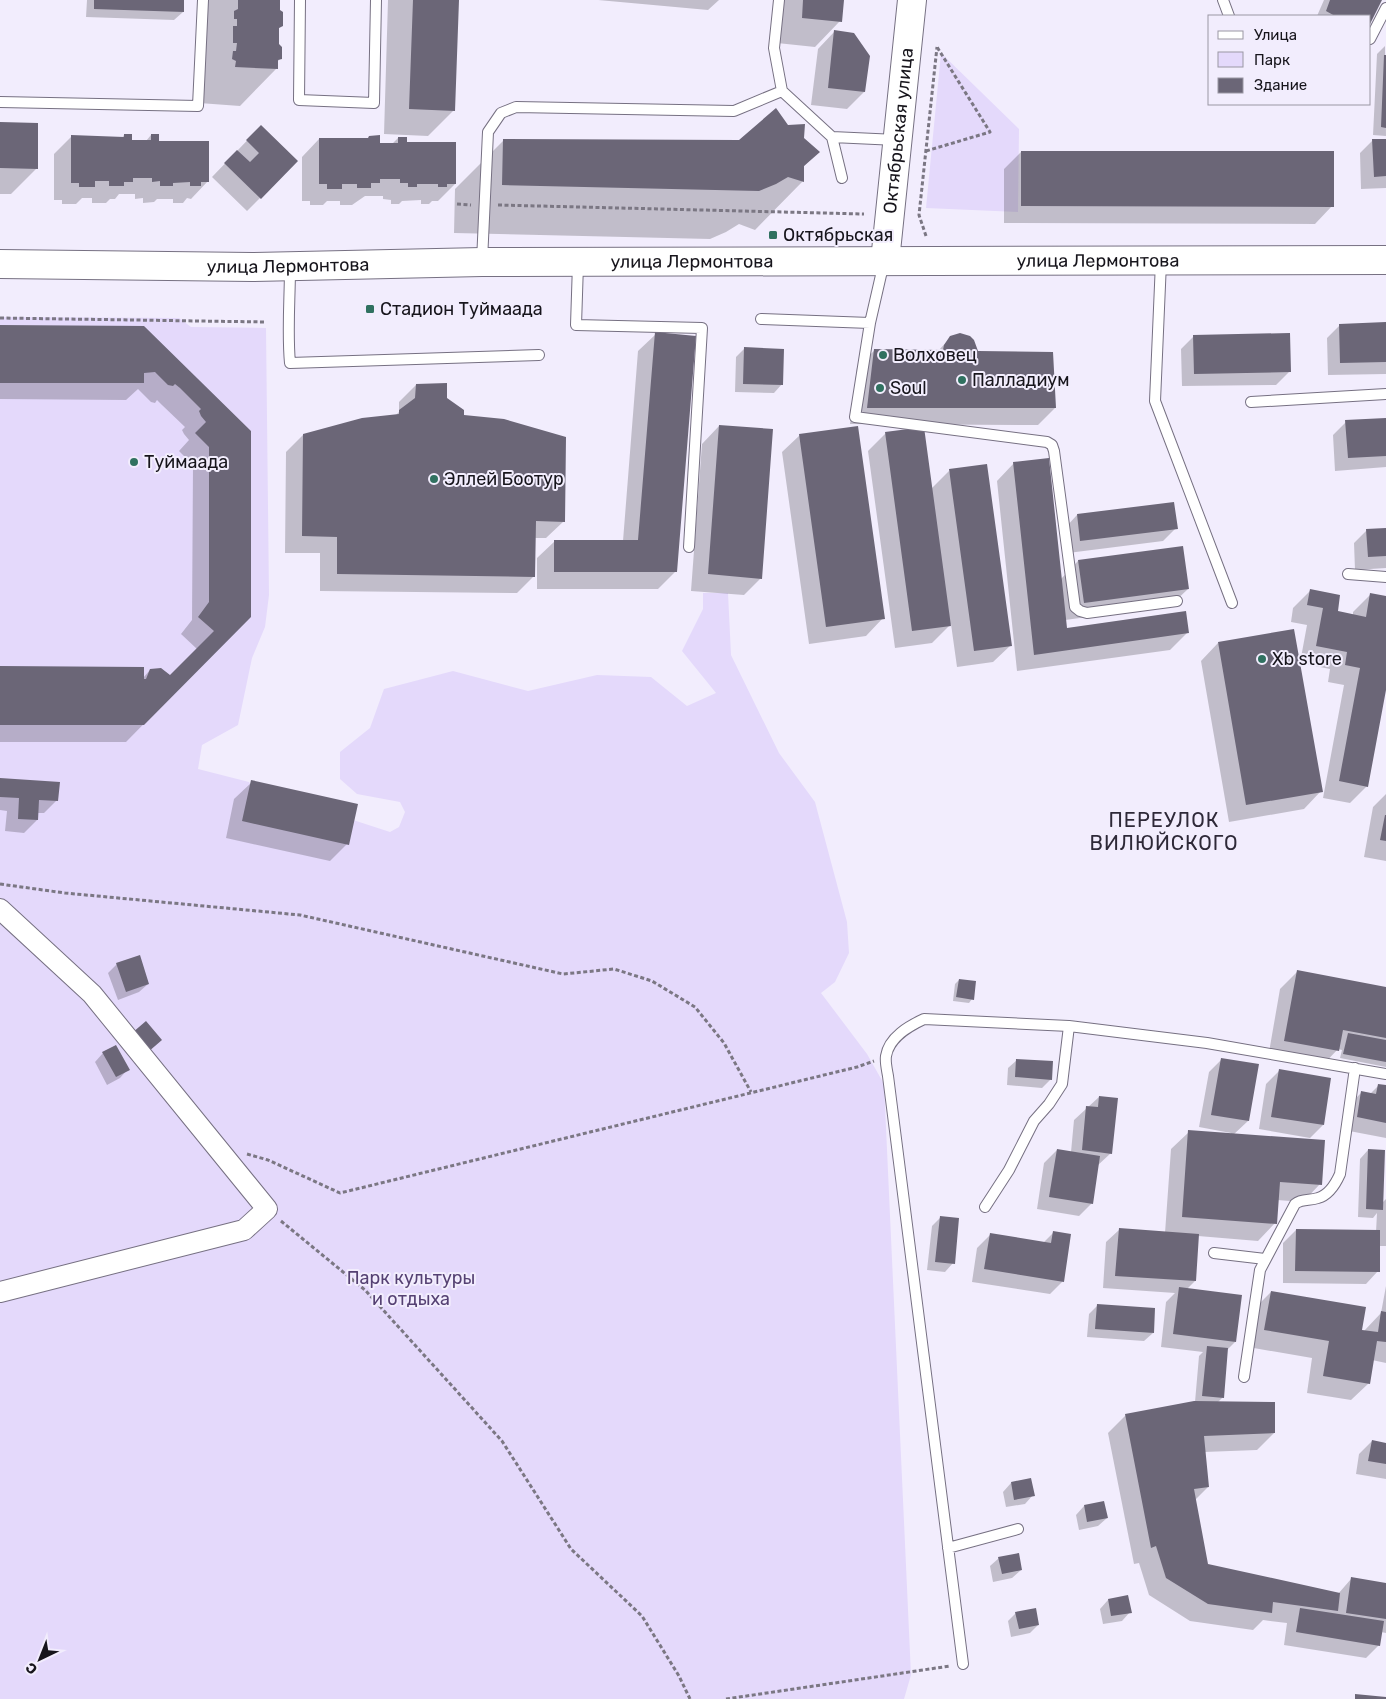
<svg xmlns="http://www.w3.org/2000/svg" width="1386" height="1699" viewBox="0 0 1386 1699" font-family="Rubik,sans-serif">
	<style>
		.green { fill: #e4d9fb }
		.shadow { fill: #0003 }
		.building { fill: #6b6677 }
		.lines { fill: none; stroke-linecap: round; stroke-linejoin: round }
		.lane-casing { stroke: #767082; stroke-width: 12 }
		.street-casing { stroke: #767082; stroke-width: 22 }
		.secondary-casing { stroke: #767082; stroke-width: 30 }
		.primary-casing { stroke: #767082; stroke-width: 30 }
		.path { stroke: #7b7783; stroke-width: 3; stroke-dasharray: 4 2.5; stroke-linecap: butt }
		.lane { stroke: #fff; stroke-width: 10 }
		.street { stroke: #fff; stroke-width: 20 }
		.secondary { stroke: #fff; stroke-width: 28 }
		.primary { stroke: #fff; stroke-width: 28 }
		.poi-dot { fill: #307160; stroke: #f2edfd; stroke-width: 2 }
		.labels { text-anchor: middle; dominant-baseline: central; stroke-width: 4; stroke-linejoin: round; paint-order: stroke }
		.street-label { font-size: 18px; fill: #17151c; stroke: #f2edfd }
		.poi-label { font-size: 18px; fill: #17151c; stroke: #f2edfd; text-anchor: start }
		.park-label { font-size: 18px; fill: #554173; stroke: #f2edfd }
		.quarter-label { font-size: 20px; letter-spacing: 1px; fill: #2e2938; stroke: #f2edfd }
	</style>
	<rect width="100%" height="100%" fill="#f2edfd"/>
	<!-- green -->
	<path class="green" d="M941,53L1019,129L1018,212L926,208Z
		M0,317L179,318L191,327L266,328L269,595L265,627L252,658L238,725L202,745L198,769L249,782L252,787L390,832L399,827L405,812L400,802L357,794L340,779V752L370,728L384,689L453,671L528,691L597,675L651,677L687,706L716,693L682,651L703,609V593H728L731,655L779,753L815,802L847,922L849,953L835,982L821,993L867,1054L884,1084L911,1675L904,1699H0Z"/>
	<!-- shadow -->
	<path class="shadow" d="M87,0H183V12L174,20L86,17Z
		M199,0H279L281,26L278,29L277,45L281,58L277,62L276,69L240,106L199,103Z
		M388,0H457L454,110L428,136L384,134Z
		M598,0H719L708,10Z
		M781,0H843L840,21L815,47L777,43Z
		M1324,0H1381L1370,21V16H1317Z
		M835,31L864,92L847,109L811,105L818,49Z
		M1385,46L1386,136L1373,135L1377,54Z
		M0,124L37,168L11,194H0Z
		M261,126L297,161L247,211L212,177Z
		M787,126L818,152L802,168L803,181L755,230L739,224L726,232L710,239L454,233L455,189L503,141H739Z
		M124,135L130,141H146L151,135L208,181L191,199L187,198L183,203H173V199H157L154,202L143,203V198L135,199V194H119L115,199H110L106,203H92V198H82L76,204H62V200H54V154L71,137L122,138Z
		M398,138L455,184L438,201H432L429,204H421V200L402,201L399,204H391V200L383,199V196H365L352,205H340V201H327L323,205H310V201H302V157L319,139L392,144Z
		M1373,140H1386V188L1361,189L1360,153Z
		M1021,152L1332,206L1315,224L1004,223V169Z
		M1386,324V374L1328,375L1327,338L1340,325Z
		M0,326L144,327L250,431V616L126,742H0V668L143,678L150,670L170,677L197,649L181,634L192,620L193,465L179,451L189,440L184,434L182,430L185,427L162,405L157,400L155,403L151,402L138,389L126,400L0,399Z
		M656,334L676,571L658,589H537V558L555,541H623L638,351Z
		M1194,336L1289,372L1276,385L1182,386L1181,349Z
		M951,337L975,352L1055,408L1038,425L850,424L857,367L875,350L938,351Z
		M744,349L782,384L774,393L735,392L736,357Z
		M416,385L462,416L564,521L546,538H534V576L517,593L320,591V553H285L286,452L303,435L395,416L399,412V402Z
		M1386,419V467L1335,471L1333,435L1346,422Z
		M719,426L761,578L744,595L691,591L702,444Z
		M922,428L931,489L949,471L1011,645L993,662L957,667L951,624L932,643L895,648L868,451L885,434Z
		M800,435L883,618L866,636L809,644L782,452Z
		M1014,463L1061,579L1078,561L1188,589L1170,606L1065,620L1066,629L1187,633L1170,650L1017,671L997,481Z
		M1077,515L1176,528L1163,541L1068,553L1065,528Z
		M1386,529V568L1355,570L1354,543L1367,530Z
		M1310,591L1336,612L1353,616V612L1371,594L1386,597V683L1367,786L1350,803L1323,798L1344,685L1328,682L1330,669L1300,663L1307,625L1291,622L1293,608Z
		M1218,643L1321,791L1304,809L1229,822L1201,661Z
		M0,779L57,800L44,813H37V820L24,833L5,831L7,811L0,810Z
		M252,782L347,844L330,861L226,838L234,799Z
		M1386,794V861L1364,857L1373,807Z
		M117,964L148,984L139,992L118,1000L108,973Z
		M1297,972L1386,988V1067L1340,1058L1342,1050L1338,1049L1321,1067L1268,1058L1280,989Z
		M959,980L972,999L969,1003L953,1001L955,984Z
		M103,1053L128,1069L120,1078L107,1085L95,1062Z
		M1222,1059L1248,1121L1233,1135L1320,1184L1303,1202L1277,1200L1275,1223L1258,1241L1198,1236L1195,1281L1186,1290L1235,1342L1227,1350L1223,1397L1218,1402L1274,1433L1257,1450L1204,1452L1208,1487L1195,1500L1207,1565L1338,1594L1351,1579L1386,1584V1633L1381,1632L1379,1645L1366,1658L1284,1645L1287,1623L1263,1620L1253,1630L1190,1621L1149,1595L1139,1563L1134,1564L1108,1433L1126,1415L1195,1402L1199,1356L1203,1352L1161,1347L1166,1302L1175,1293L1103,1288L1106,1242L1119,1230L1165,1233L1171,1149L1189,1132L1231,1135V1133L1199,1127L1209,1072Z
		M1017,1060L1051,1079L1042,1088L1007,1085L1008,1068Z
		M1279,1071L1323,1125L1310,1138L1259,1129L1266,1084Z
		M1379,1085L1386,1086V1138L1344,1130L1349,1105L1362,1092L1370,1094Z
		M1099,1097L1111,1153L1097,1166L1092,1203L1079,1216L1037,1209L1044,1163L1057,1150L1071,1152L1074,1120Z
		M1368,1150L1382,1203L1386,1199V1246H1379L1378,1271L1366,1284L1283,1283V1243L1296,1230L1376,1232L1377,1213L1373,1218L1358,1217L1360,1159Z
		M940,1218L953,1263L945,1272L927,1270L932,1226Z
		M1053,1233L1063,1281L1050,1294L972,1282L977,1248L990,1235L1043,1243Z
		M1386,1286V1363L1372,1360L1369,1383L1351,1400L1307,1393L1312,1358L1248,1347L1254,1309L1271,1292L1364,1331L1381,1313Z
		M1097,1306L1153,1333L1144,1341L1087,1337L1089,1314Z
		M1372,1441L1386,1444V1479L1356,1474L1359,1454Z
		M1011,1483L1033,1495L1025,1504L1006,1507L1003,1492Z
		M1084,1506L1107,1518L1098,1526L1079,1530L1076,1515Z
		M999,1558L1021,1570L1012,1578L993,1582L990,1566Z
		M1108,1600L1130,1612L1122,1621L1103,1624L1100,1609Z
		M1016,1613L1038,1625L1030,1633L1011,1637L1008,1621Z"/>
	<!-- building -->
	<path class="building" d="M94,0H184V12L94,9Z
		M238,0H280V10L283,12V26L279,28V44L282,47V59L278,60V69L235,67L236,61L232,59L233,51H236L237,43H233V26H237V19H234V11L238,9Z
		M413,0H459L455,111L409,109Z
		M803,0H844L842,22L802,18Z
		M1330,0H1382L1370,24V16H1335L1326,11Z
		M834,30L854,33L870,56L865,92L828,88Z
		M1384,55H1386V128L1381,127Z
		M776,108L788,125L805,124L804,138L820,152L804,166V182L788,177L776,184L759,191L502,185L503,139L739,140Z
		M0,122L38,123V169L0,168Z
		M261,125L298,161L261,199L224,163L237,150L250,162L259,153L246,140Z
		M124,134H132V140H151V134H159V141H209V182H201V186H190V182L173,183V186H160V181L152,182V178H133V182H124V186H109V181H95V187H79V183H71V135L124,137Z
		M380,135V143H398V137H407V142H456V184H447V187H438V184H417V187H408V183H400V179H380V183H371V188H357V184H342V189H327V184H319V138H368L369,136Z
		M1372,139H1386V176L1374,177Z
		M1021,151H1334V207L1021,206Z
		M1386,322V362L1340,363L1339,324Z
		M0,325L144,326L251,431V617L144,725H0V666L144,667V679H146L150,669L161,668L170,675L214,631L198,617L209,602V447L195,433L206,422L201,416L199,411L201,409L180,388L175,384L173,386L168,385L155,372L144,373V383H0Z
		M655,332L696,336L677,572H554V540H638Z
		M960,333L970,336L974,340L978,351L1053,352L1056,408H867L874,349L943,350L944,345L950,336Z
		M1290,333L1291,372L1194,374L1193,335Z
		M744,347L784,349L783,385L743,384Z
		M447,383V398L464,410V415L504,419L566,437L565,522L536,521L535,577L337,574V537L302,536L303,434L362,418L399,414V410L415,398L416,384Z
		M1386,418V456L1348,458L1345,420Z
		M719,425L773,429L762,579L708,574Z
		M858,426L885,619L826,627L799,434Z
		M924,427L951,626L912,631L885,432Z
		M1049,458L1067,628L1186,611L1189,633L1034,655L1013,462Z
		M987,464L1012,646L974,651L949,469Z
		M1174,502L1178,529L1080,541L1077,514Z
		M1386,528V556L1368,557L1366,529Z
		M1183,546L1189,589L1084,603L1078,560Z
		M1310,589L1340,595L1338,611L1366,617L1370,593L1386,596V690L1368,787L1339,781L1360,668L1345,665L1347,652L1316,646L1323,608L1307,605Z
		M1294,629L1323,792L1246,805L1218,642Z
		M0,778L60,782L58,801L39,800L38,820L18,819L19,798L0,797Z
		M251,780L358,804L349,845L242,821Z
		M1385,815H1386V841L1380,840Z
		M140,955L149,984L126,992L116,963Z
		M1297,970L1386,987V1038L1343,1030L1339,1051L1284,1041Z
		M959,979L976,981L974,1000L956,997Z
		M146,1021L162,1040L148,1052L132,1033Z
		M1348,1033L1386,1040V1062L1343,1054Z
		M116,1045L130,1070L116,1077L102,1052Z
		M1221,1058L1259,1064L1249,1121L1211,1115Z
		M1016,1059L1053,1061L1052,1080L1015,1077Z
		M1279,1069L1331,1078L1324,1125L1271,1117Z
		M1378,1084L1386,1085V1123L1357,1117L1361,1091L1376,1094Z
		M1099,1096L1118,1098L1112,1154L1082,1150L1086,1106L1098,1107Z
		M1188,1130L1325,1140L1322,1185L1280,1182L1277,1224L1182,1217Z
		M1057,1149L1100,1156L1093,1204L1049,1197Z
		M1368,1149L1385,1150L1383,1210L1366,1209Z
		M940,1216L959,1218L955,1264L935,1262Z
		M1119,1228L1199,1234L1196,1281L1115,1276Z
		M1296,1229L1380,1230V1272L1295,1271Z
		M1053,1231L1071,1234L1064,1282L984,1269L990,1233L1051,1243Z
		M1179,1287L1242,1295L1236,1342L1173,1334Z
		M1271,1291L1366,1307L1362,1330L1378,1332L1381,1311L1386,1312V1342L1377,1341L1370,1384L1323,1376L1329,1341L1264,1330Z
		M1097,1304L1155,1308L1154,1333L1095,1329Z
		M1207,1346L1228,1348L1224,1398L1202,1396Z
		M1194,1401L1275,1402V1433L1204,1436L1209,1487L1194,1489L1208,1564L1340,1593L1338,1611L1273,1602L1272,1613L1208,1604L1166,1578L1156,1546L1151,1548L1125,1414Z
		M1372,1440L1386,1443V1464L1368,1461Z
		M1031,1478L1035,1496L1014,1500L1011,1482Z
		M1104,1501L1108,1518L1087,1522L1084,1505Z
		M1019,1553L1022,1570L1002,1574L998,1557Z
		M1351,1577L1386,1583V1619L1346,1613Z
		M1128,1595L1132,1613L1111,1616L1108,1599Z
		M1036,1608L1039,1625L1019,1629L1015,1612Z
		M1300,1608L1384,1621L1380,1646L1296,1632Z
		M1355,1694L1386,1697V1699H1355Z"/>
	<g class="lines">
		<defs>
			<path id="lane" d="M300,0L299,100L374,103L376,0
				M779,0L774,48L782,91
				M1223,0L1229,16
				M1370,39L1386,8
				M0,102L198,106L203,0
				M832,137L842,178
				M482,261L488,132L501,113L516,107L734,111L782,91L832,137L897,140
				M884,262L870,323L855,417L1047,442L1052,445L1054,451L1075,607L1080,611L1087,613L1177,601
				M1161,262L1155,401L1232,603
				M578,264L576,325L702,328L689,547
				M290,267C290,299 287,331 290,363L539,355
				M761,319L870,323
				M1251,402L1386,394
				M1348,574L1386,577
				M985,1207L1009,1170L1034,1121L1049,1104L1062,1084L1069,1026
				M1214,1253L1265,1259
				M1244,1377L1260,1270L1295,1204C1302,1198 1310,1201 1318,1198C1329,1195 1336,1183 1340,1174L1355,1068
				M948,1548L1018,1529
				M963,1664L888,1076C887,1070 885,1062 886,1056C889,1037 909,1026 924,1019L1069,1026L1207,1043L1386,1074"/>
			<path id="street" d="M0,909L92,994L267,1209L244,1230L0,1292"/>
			<g id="secondary">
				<path id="s1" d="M885,261L912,0"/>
			</g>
			<g id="primary">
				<path id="s2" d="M0,264L252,267L482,262L1386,260"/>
			</g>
		</defs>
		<!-- lane casing -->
		<use href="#lane" class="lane-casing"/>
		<!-- street casing -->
		<use href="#street" class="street-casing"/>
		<!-- secondary casing -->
		<use href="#secondary" class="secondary-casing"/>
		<!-- primary casing -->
		<use href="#primary" class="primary-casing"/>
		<!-- path -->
		<path class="path" d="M926,151L990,132L937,47
			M457,204L471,205
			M498,205L864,214
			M926,236L919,215L937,47
			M0,318L266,322
			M0,884L65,893L300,915L563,974L614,969L652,981L695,1007L724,1043L751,1092
			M247,1154L268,1160L340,1193L857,1067L874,1061
			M281,1221L365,1290L502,1441L571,1549L642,1616L679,1676L690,1699
			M726,1699L950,1666"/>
		<!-- lane -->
		<use href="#lane" class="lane"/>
		<!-- street -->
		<use href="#street" class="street"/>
		<!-- secondary -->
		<use href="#secondary" class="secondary"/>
		<!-- primary -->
		<use href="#primary" class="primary"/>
	</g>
	<!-- markers -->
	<g class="poi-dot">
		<rect x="768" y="230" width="10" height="10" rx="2.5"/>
		<rect x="365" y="304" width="10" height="10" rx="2.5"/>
		<circle cx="883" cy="355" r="5"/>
		<circle cx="962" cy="380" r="5"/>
		<circle cx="880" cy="388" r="5"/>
		<circle cx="134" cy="462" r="5"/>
		<circle cx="434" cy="479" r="5"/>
		<circle cx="1262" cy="659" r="5"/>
	</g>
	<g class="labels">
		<!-- street labels -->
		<g class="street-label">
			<text stroke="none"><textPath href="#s1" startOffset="131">Октябрьская улица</textPath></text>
			<text stroke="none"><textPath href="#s2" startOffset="1098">улица Лермонтова</textPath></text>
			<text stroke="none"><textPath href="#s2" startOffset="692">улица Лермонтова</textPath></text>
			<text stroke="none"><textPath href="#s2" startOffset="288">улица Лермонтова</textPath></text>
		</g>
		<!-- poi labels -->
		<g class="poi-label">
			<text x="783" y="235">Октябрьская</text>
			<text x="380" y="309">Стадион Туймаада</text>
			<text x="893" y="355">Волховец</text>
			<text x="972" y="380">Палладиум</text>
			<text x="890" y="388">Soul</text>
			<text x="144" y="462">Туймаада</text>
			<text x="444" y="479">Эллей Боотур</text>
			<text x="1272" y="659">Xb store</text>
		</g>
		<!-- park labels -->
		<g class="park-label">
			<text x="411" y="1278">Парк культуры<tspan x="411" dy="21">и отдыха</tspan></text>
		</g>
		<!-- quarter labels -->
		<g class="quarter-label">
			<text x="1164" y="820">ПЕРЕУЛОК<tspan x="1164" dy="23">ВИЛЮЙСКОГО</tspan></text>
		</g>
	</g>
	<!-- legend -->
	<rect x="1208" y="15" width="162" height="90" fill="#f2edfd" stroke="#9a97a3"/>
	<rect x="1218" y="31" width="25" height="8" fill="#ffffff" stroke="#9a97a3"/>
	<text x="1254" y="40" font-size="15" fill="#17151c">Улица</text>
	<rect x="1218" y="52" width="25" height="15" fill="#e4d9fb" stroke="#9a97a3"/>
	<text x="1254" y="65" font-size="15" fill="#17151c">Парк</text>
	<rect x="1218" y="78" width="25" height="15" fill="#6b6677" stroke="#9a97a3"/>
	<text x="1254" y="90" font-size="15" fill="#17151c">Здание</text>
	<!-- north arrow -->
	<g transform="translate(40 1659) rotate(223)" stroke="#f2edfd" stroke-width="4" paint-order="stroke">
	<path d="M0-4L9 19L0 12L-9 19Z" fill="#17151c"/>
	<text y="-8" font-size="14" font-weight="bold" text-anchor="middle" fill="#17151c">С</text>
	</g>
</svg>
